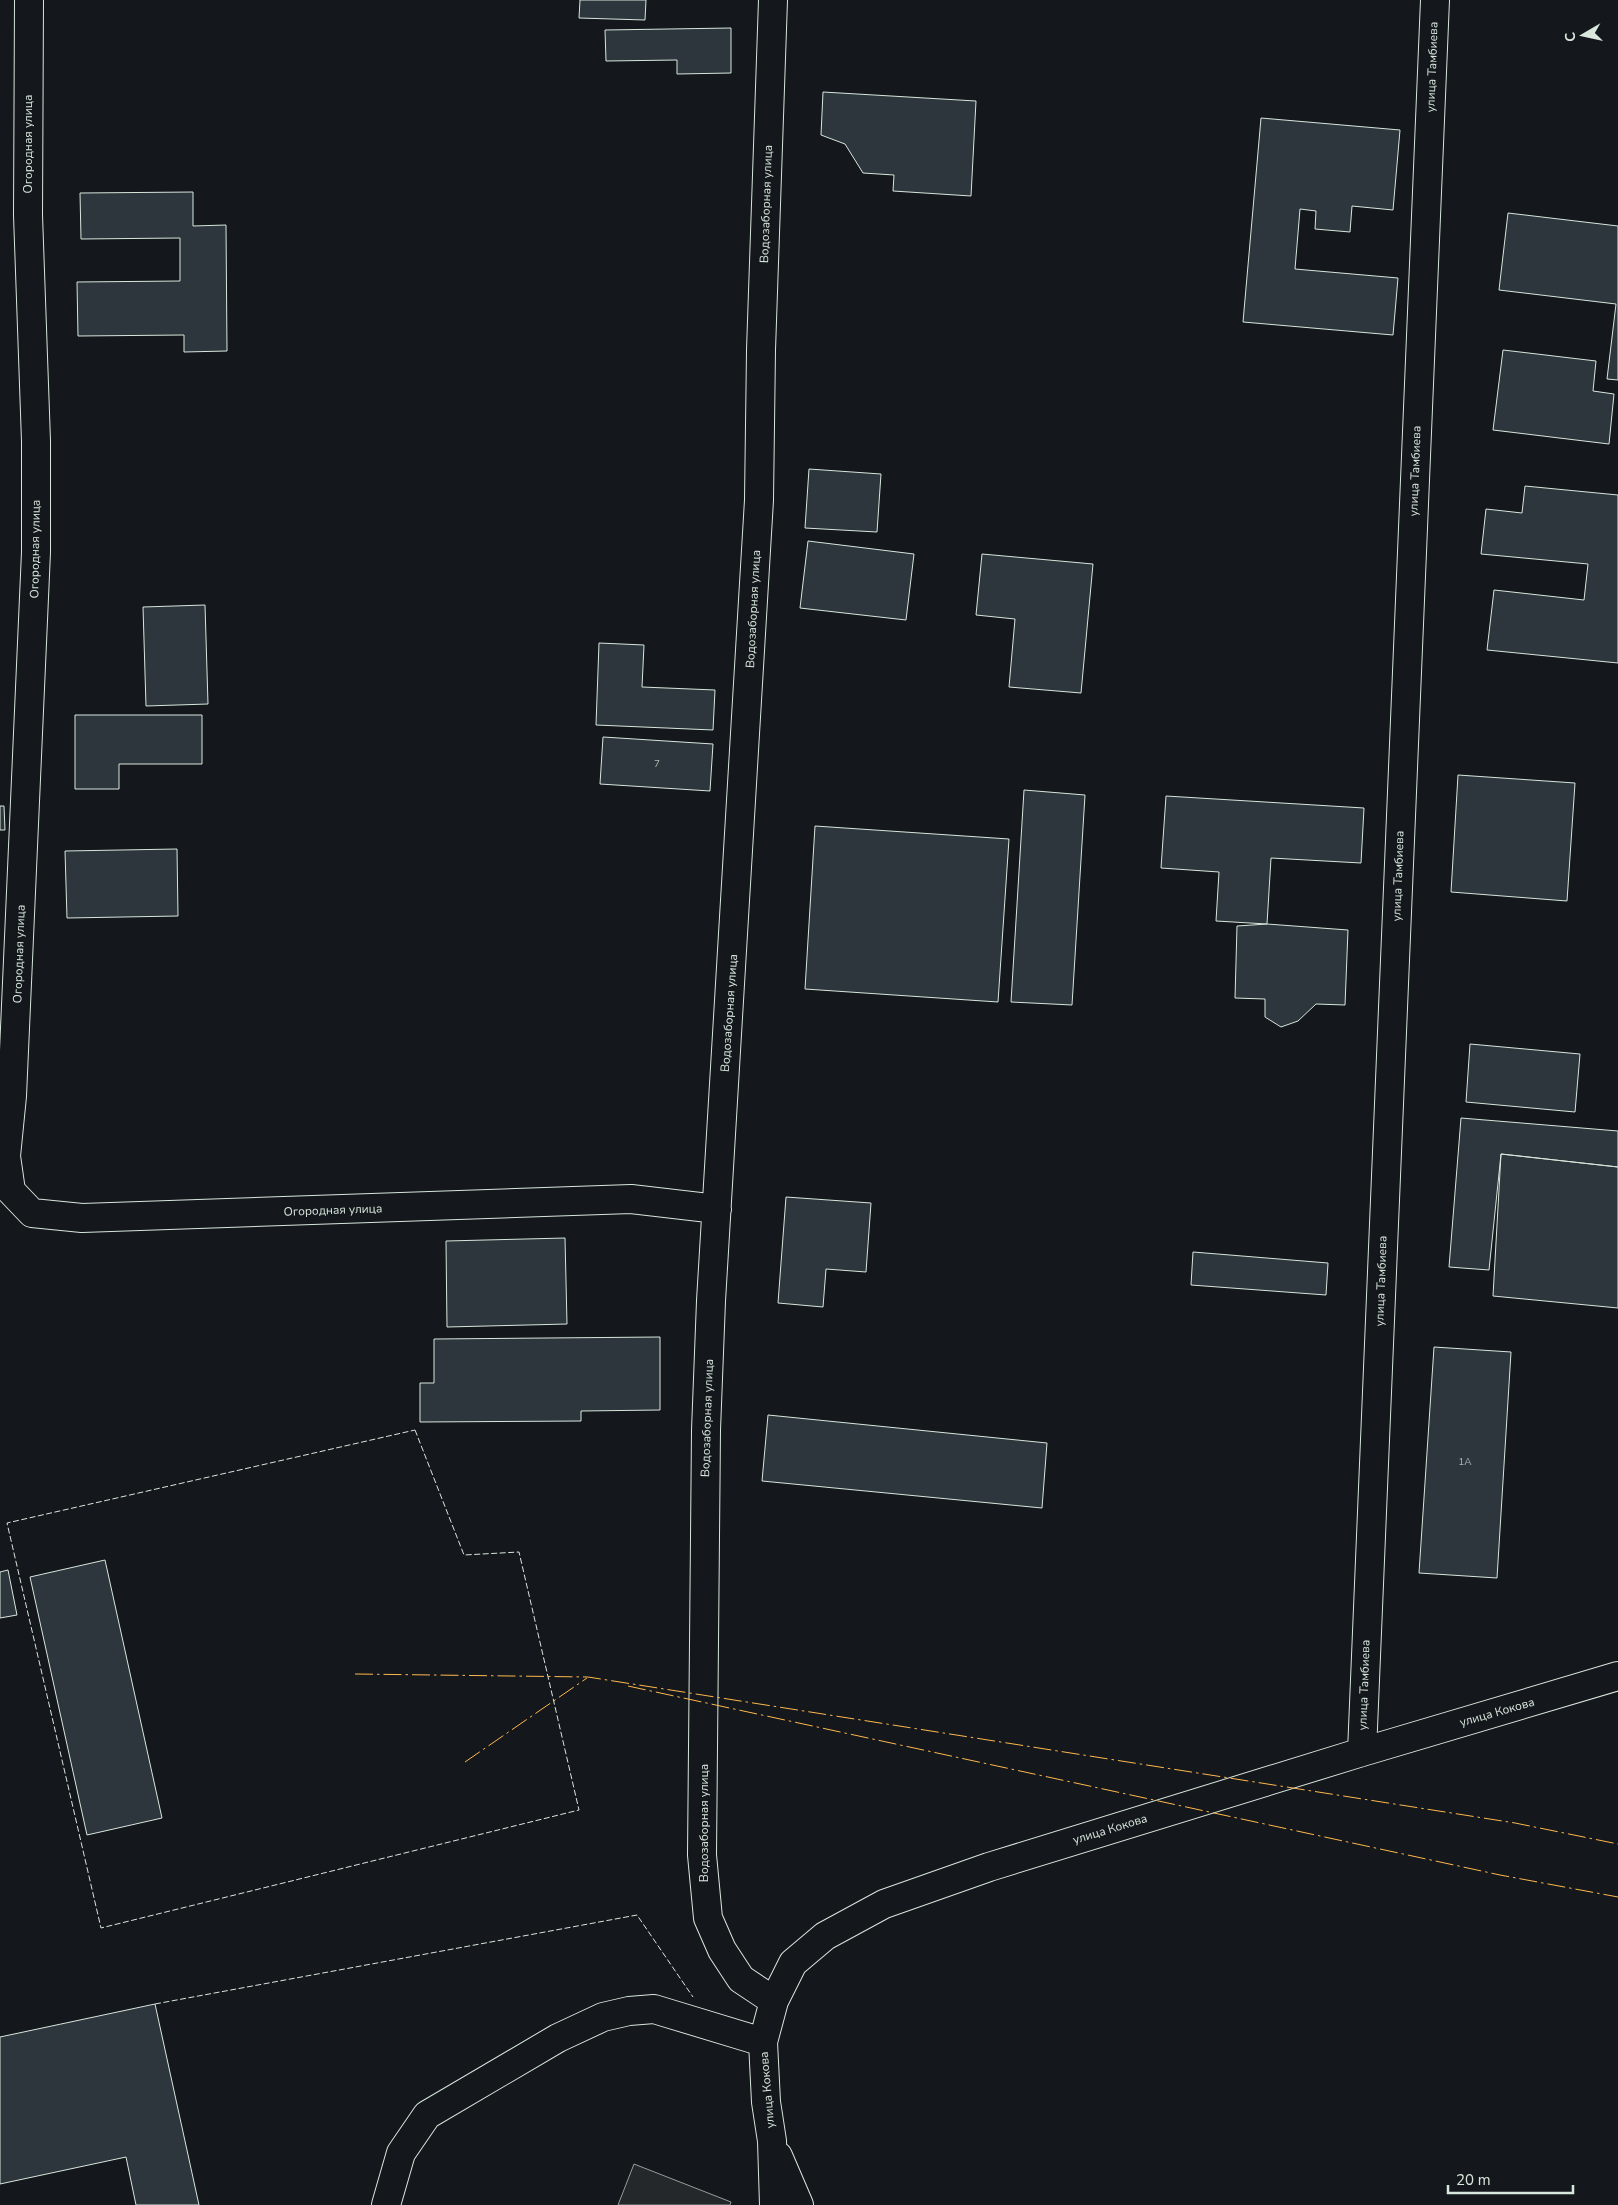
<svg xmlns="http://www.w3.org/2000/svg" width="1618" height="2205" viewBox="0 0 1618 2205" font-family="'Nunito Sans',sans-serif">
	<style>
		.parking { fill: #24282b; stroke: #939e99 }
		.building { fill: #2c363c; stroke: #d8e6dc }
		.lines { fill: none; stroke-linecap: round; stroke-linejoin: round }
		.minor-casing { stroke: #d8e6dc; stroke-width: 30 }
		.minor { stroke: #14181c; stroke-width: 28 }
		.fence { stroke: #d8e6dc; stroke-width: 1; stroke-dasharray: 6 2.5; stroke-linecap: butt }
		.power { stroke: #ffb74d; stroke-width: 1; stroke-dasharray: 18 4 2.5 4; stroke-linecap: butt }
		.labels { text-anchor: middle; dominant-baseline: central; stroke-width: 4; stroke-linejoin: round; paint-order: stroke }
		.number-label { font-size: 10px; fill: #adbab4 }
		.street-label { font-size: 12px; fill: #d8e6dc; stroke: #14181c }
	</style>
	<rect width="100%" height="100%" fill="#14181c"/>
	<!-- parking -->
	<path class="parking" d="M634,2164L731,2202L730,2205H618Z"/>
	<!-- building -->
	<path class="building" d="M580,0H646L645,20L579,18Z
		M731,28V73L677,74V60L606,61L605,30Z
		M823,92L976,101L971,196L893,191L894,175L863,173L845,144L821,135Z
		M1261,118L1400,130L1393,210L1352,206L1350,232L1315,229L1316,211L1300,209L1295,269L1398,278L1393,335L1243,322Z
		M193,192V226L226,225L227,351L184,352V335L78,336L77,282L180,281V238L81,239L80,193Z
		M1508,213L1618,226V380L1607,379L1616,304L1499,290Z
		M1503,350L1596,361L1593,391L1614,394L1609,444L1493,430Z
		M809,469L881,474L877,532L805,528Z
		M1525,486L1618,495V663L1487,650L1494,590L1584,600L1588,564L1481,554L1486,509L1522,513Z
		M808,541L914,554L906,620L800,608Z
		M982,554L1093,564L1081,693L1009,687L1015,619L976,615Z
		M205,605L208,704L146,706L143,607Z
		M599,643L644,645L642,687L715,690L713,730L596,725Z
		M75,715H202V764H119V789H75Z
		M603,737L713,744L710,791L600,784Z
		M1458,775L1575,783L1567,901L1451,892Z
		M1024,790L1085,795L1072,1005L1011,1002Z
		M1166,796L1364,808L1361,863L1271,858L1267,924L1216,921L1219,872L1161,868Z
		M0,806H4L5,830H0Z
		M815,826L1009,839L998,1002L805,989Z
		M177,849L178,916L67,918L65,851Z
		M1267,924L1348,930L1345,1005L1316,1004L1298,1021L1281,1027L1265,1017V999L1235,998L1237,926Z
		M1470,1044L1580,1054L1575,1112L1466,1102Z
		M1461,1118L1618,1131V1167L1501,1154L1489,1270L1449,1267Z
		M1501,1154L1618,1167V1308L1493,1296Z
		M786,1197L871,1203L866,1272L826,1269L823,1307L778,1303Z
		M565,1238L567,1324L447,1327L446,1241Z
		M1193,1252L1328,1263L1326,1295L1191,1285Z
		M660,1337V1410L581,1411V1421L420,1422V1383H434V1339Z
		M1434,1347L1511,1352L1497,1578L1419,1573Z
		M768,1415L1047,1443L1042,1508L762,1481Z
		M105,1560L162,1818L87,1835L30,1577Z
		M8,1570L17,1615L0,1618V1572Z
		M155,2004L199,2205H136L126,2157L0,2184V2037Z"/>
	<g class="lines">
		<defs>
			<path id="minor" d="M29,0L28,215L36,441V552L12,1096L6,1156L11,1191L32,1213L82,1218L631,1199L717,1209
				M773,0L761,350L759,500L711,1301L706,1430L702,1855L708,1918L722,1950L741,1979L774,2001
				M1362,1752L1435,0
				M778,2156L799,2205
				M386,2205L401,2153L427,2115L558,2038L603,2017L629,2011L654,2009L763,2042
				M774,2205L772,2141L766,2102L763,2042L774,2001L793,1963L825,1936L884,1904L989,1867L1362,1752L1618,1676"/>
		</defs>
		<!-- minor casing -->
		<use href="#minor" class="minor-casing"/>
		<!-- minor -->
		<use href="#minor" class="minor"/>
		<!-- fence -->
		<path class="fence" d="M415,1430L464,1555L519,1552L579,1810L101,1928L7,1523Z
			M155,2004L637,1915L693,1997"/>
		<!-- power -->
		<path class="power" d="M355,1674L588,1677L1515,1823L1618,1844
			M628,1686L1500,1875L1618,1897
			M465,1762L587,1678"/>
	</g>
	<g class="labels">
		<!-- number labels -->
		<g class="number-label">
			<text x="657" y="764">7</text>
			<text x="1465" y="1462">1А</text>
		</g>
		<!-- street labels -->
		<g class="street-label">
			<text transform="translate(1432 67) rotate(-88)">улица Тамбиева</text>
			<text transform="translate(28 144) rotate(-90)">Огородная улица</text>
			<text transform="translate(766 204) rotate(-88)">Водозаборная улица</text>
			<text transform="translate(1415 471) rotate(-88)">улица Тамбиева</text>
			<text transform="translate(35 549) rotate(-89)">Огородная улица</text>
			<text transform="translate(753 609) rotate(-87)">Водозаборная улица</text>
			<text transform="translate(1398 876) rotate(-88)">улица Тамбиева</text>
			<text transform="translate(19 954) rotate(-88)">Огородная улица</text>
			<text transform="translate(729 1013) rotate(-86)">Водозаборная улица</text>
			<text transform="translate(333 1210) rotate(-2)">Огородная улица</text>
			<text transform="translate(1381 1281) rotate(-88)">улица Тамбиева</text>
			<text transform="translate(707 1418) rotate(-88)">Водозаборная улица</text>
			<text transform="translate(1364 1685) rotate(-88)">улица Тамбиева</text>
			<text transform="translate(1497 1712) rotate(-16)">улица Кокова</text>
			<text transform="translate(704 1823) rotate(-90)">Водозаборная улица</text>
			<text transform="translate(1110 1829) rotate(-17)">улица Кокова</text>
			<text transform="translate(767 2090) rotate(-95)">улица Кокова</text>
		</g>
	</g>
	<!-- north arrow -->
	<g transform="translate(1583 35) rotate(261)" stroke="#14181c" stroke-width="4" paint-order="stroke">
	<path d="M0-4L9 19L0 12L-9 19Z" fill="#d8e6dc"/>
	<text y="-8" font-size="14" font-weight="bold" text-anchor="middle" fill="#d8e6dc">С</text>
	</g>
	<!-- scale -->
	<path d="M1448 2185v8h125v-8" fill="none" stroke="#d8e6dc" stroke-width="2.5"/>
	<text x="1456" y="2185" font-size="15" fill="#d8e6dc" stroke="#14181c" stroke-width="4" paint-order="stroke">20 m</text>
</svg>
